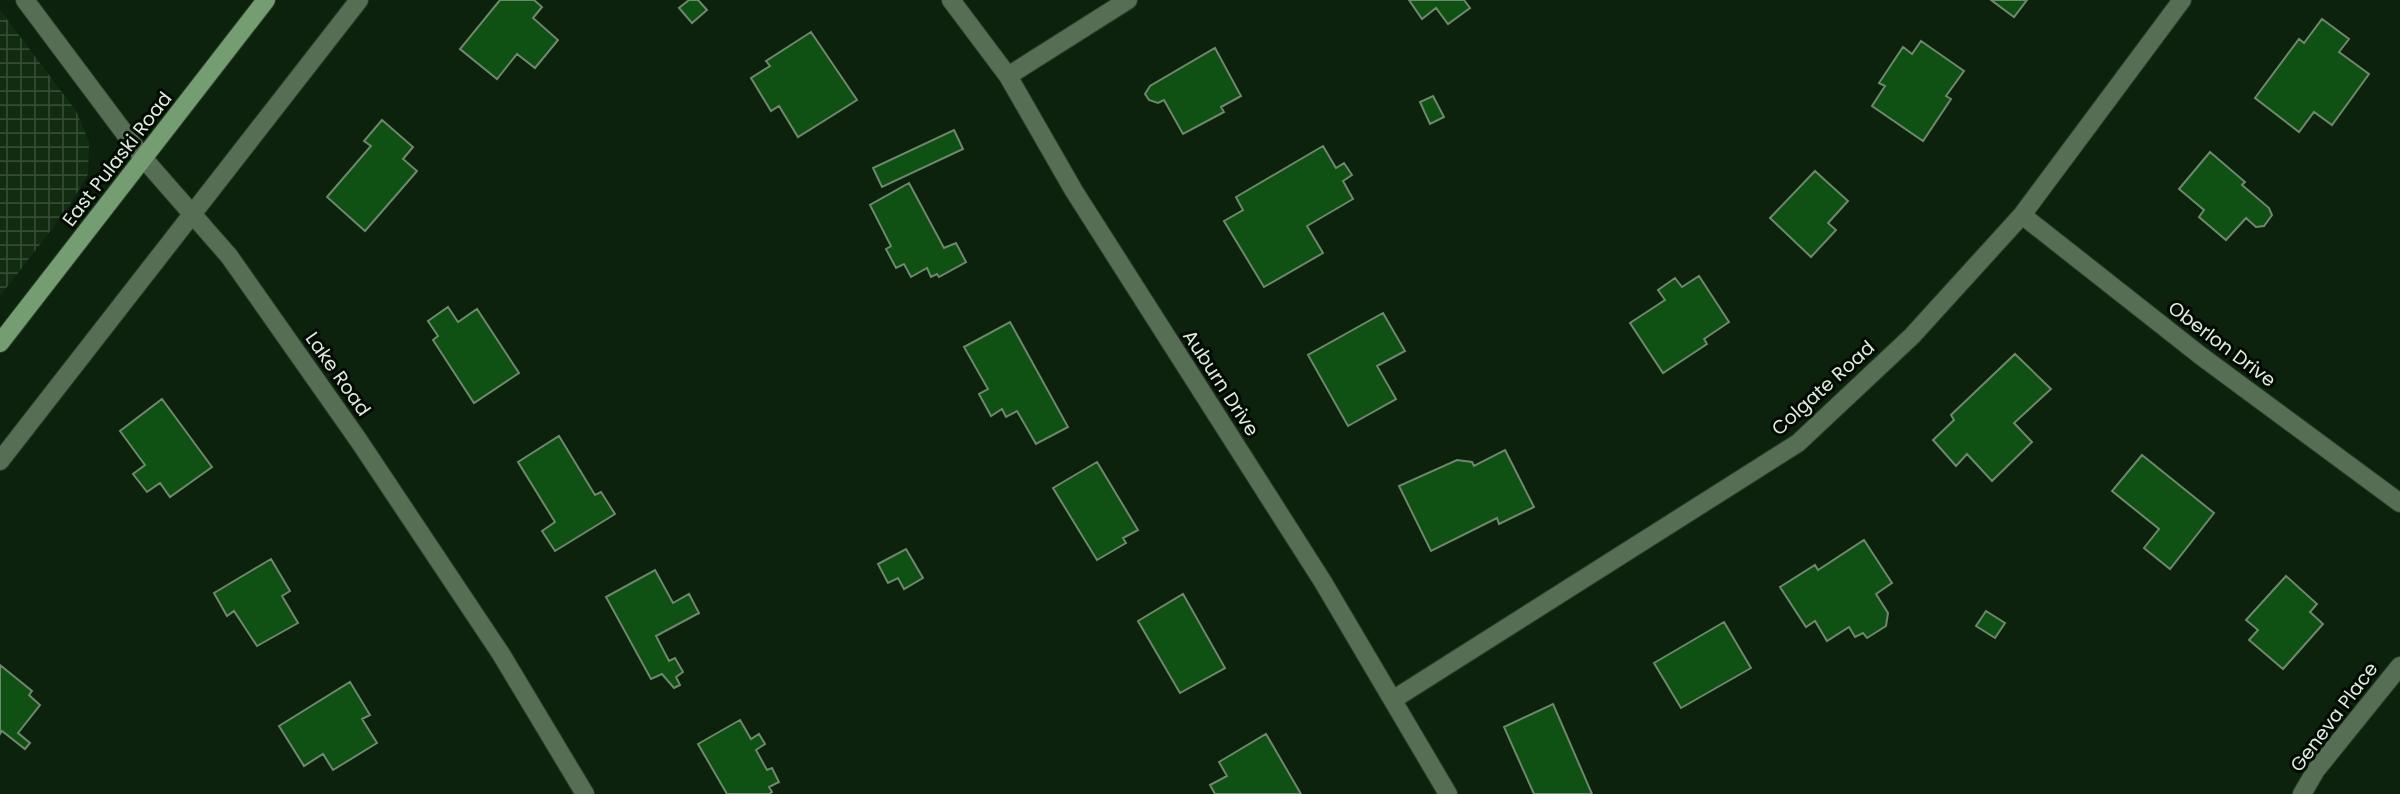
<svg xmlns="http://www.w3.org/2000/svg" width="2400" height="794" viewBox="0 0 2400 794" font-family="Poppins,sans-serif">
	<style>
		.industrial { fill: url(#industrial-grid) }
		.building { fill: #0f5013; stroke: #6e876d; stroke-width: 2 }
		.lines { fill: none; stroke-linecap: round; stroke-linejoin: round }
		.service-casing { stroke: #2a3e2a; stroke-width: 20 }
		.minor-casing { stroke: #2a3e2a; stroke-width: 20 }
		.secondary-casing { stroke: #2a3e2a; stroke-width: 20 }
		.service { stroke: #556e54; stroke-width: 18 }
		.minor { stroke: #556e54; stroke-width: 18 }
		.secondary { stroke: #749d72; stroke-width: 18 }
		.labels { text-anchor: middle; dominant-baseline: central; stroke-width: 6; stroke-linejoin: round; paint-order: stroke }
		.street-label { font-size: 19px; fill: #deecdd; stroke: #030903 }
	</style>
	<defs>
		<pattern id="industrial-grid" width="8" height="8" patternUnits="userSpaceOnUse" patternTransform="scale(1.75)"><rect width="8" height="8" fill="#122c12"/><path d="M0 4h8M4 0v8" fill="none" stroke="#344b34"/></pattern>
	</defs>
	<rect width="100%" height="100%" fill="#0d220d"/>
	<!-- industrial -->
	<path class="industrial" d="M0,10L76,111L89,142L88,174L68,208L0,296Z"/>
	<!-- building -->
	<path class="building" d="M500,0H534L542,7L533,18L558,40L535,68L517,54L497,79L460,49Z
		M689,0H698L707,10L692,23L679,8Z
		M1409,0H1464L1470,8L1448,24L1436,8L1422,19Z
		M1991,0H2027L2014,17Z
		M2322,19L2349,39L2339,52L2369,74L2332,125L2314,112L2299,132L2255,98L2299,39L2304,43Z
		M811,32L857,100L798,137L779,106L771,111L751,78L770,66L766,61Z
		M1921,41L1964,71L1946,96L1951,99L1923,141L1872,106L1885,86L1879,83L1903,47L1912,54Z
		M1215,48L1241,96L1221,107L1224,112L1183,134L1164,100L1158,103L1149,100L1145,94L1150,86Z
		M1433,96L1444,117L1430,124L1420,102Z
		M382,120L413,147L403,159L417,171L365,231L327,197L371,146L364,141Z
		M954,130L963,149L882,187L873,168Z
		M1323,146L1336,168L1344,163L1352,175L1343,181L1353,199L1307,226L1323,253L1264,287L1224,221L1243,210L1236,197Z
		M2210,152L2245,182L2242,185L2269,208L2272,215L2264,226L2256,227L2246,218L2226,240L2199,217L2204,210L2179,189Z
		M1815,171L1848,201L1828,223L1836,230L1811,257L1770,218Z
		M909,183L944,248L956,243L966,262L939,277L937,274L931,277L927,268L911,277L904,264L896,268L886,249L891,246L870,205Z
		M1699,276L1729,322L1704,339L1707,344L1663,373L1630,323L1665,300L1658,290L1675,278L1682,287Z
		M448,307L458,322L477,309L519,373L474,403L433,340L438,336L428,321Z
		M1383,313L1405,351L1377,366L1396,399L1348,426L1308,355Z
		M1010,322L1068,427L1036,444L1017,411L1006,417L1002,409L991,416L979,394L988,389L964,347Z
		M2015,354L2051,389L2014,423L2032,442L1992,481L1967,454L1956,466L1933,440L1954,420L1951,415Z
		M162,399L212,467L170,497L160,483L147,492L133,474L145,465L120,431Z
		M559,436L595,495L601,492L615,514L555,551L542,531L555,522L518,462Z
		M1505,450L1534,507L1499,524L1497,518L1431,551L1399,486L1457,460L1472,462L1474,466Z
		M2142,455L2214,513L2170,569L2144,548L2159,529L2112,491Z
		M1097,462L1138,530L1123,538L1126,543L1097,560L1053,488Z
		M1864,540L1892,583L1876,594L1888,613L1886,626L1867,638L1863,633L1855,637L1849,627L1827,641L1815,621L1806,627L1780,587L1815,565L1818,570Z
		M906,549L923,578L904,589L898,578L888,583L878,564Z
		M271,559L290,591L282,596L298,623L257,646L234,611L227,616L214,593Z
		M655,570L673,603L689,594L699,613L656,636L669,661L675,658L683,672L676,677L680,685L674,688L662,674L651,679L606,597Z
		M2286,576L2317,604L2310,612L2323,624L2283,669L2249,640L2258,630L2246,620Z
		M1183,594L1225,668L1180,693L1138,621Z
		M1986,611L2005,623L1995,638L1976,626Z
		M1724,622L1751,668L1681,708L1654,663Z
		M0,665L32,691L29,695L40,705L18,733L30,743L25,749L2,731L0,734Z
		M350,682L370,715L362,719L377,743L333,770L323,754L304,766L279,726Z
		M1553,704L1592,794H1534L1504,727Z
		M740,720L751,739L759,734L765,744L756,750L767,770L772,768L779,782L769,787L772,792L769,794H727L698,744Z
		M1266,734L1301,794H1215L1210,785L1227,776L1219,762Z"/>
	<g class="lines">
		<defs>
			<path id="service" d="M0,461L359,0"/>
			<path id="minor" d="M25,0L144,159L229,256L359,441L501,654L585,794
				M951,0L1008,76L1074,191L1323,582L1448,794
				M1008,76L1128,0
				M2022,215L2201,356L2400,503
				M1394,699L1798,443L1912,336L2022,215L2182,0
				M2302,794L2316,770L2400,666"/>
			<path id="secondary" d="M0,343L266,0"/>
		</defs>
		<!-- service casing -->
		<use href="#service" class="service-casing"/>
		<!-- minor casing -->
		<use href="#minor" class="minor-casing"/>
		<!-- secondary casing -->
		<use href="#secondary" class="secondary-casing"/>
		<!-- service -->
		<use href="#service" class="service"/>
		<!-- minor -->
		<use href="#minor" class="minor"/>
		<!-- secondary -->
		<use href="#secondary" class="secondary"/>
	</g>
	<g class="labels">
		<!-- street labels -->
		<g class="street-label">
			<text transform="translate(117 159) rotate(-52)">East Pulaski Road</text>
			<text transform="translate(2222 344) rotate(37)">Oberlon Drive</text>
			<text transform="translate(338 374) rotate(55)">Lake Road</text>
			<text transform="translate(1221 383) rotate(57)">Auburn Drive</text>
			<text transform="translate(1823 388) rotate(-42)">Colgate Road</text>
			<text transform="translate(2334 717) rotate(-53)">Geneva Place</text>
		</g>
	</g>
</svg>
